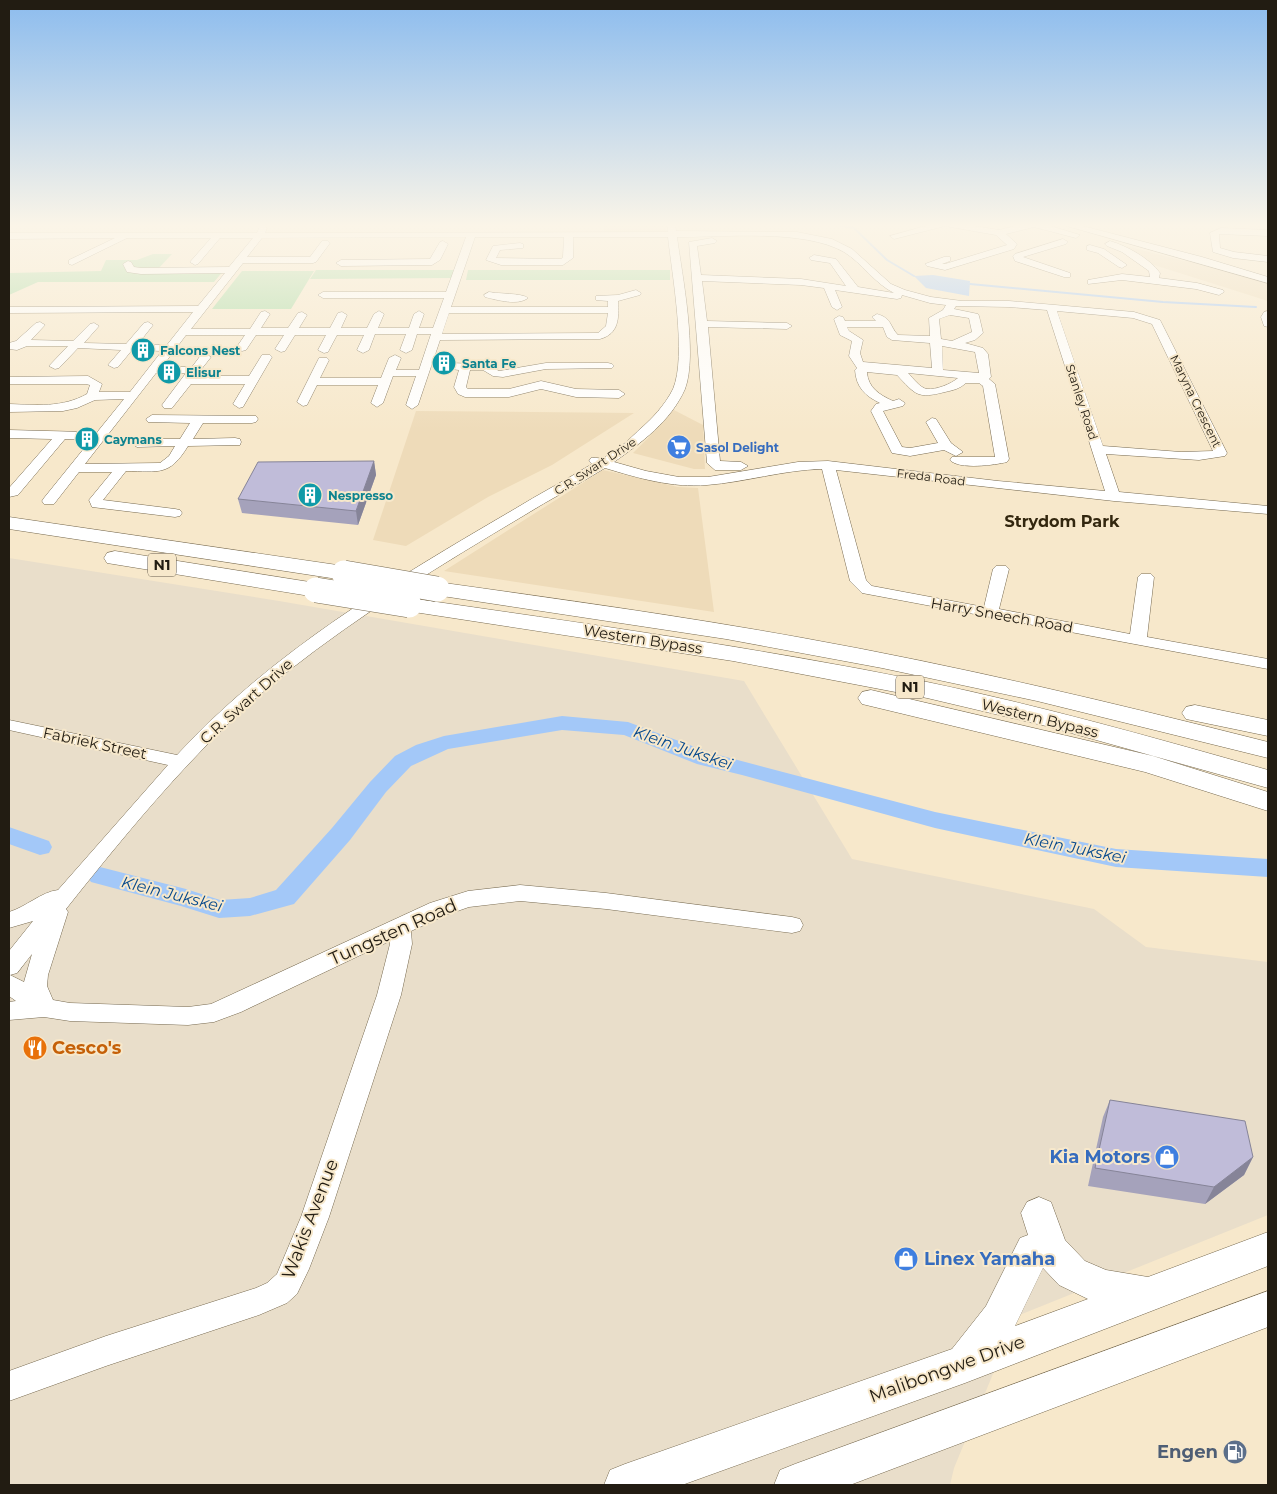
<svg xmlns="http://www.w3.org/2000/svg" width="1277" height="1494" viewBox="0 0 1277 1494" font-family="Montserrat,sans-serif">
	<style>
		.built { fill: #eedbb9 }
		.industrial { fill: #e9deca }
		.green { fill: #a8daa3 }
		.water { fill: #a3c8f8 }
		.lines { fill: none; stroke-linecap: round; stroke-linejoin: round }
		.stream { stroke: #a3c8f8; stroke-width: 2 }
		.river { fill: #a3c8f8; fill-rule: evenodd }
		.minor-casing { stroke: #776a50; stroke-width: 1 }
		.major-casing { stroke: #776a50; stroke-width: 1 }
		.highway-casing { stroke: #776a50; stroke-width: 1 }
		.minor { fill: #fff; fill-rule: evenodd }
		.major { fill: #fff; fill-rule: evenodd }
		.highway { fill: #fff; fill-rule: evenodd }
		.highway-bridge-casing { stroke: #776a50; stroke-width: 26; stroke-linecap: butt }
		.highway-bridge { stroke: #fff; stroke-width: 25 }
		.wall { fill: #a5a2bb }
		.shaded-wall { fill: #868498 }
		.building { fill: #c0bcd9; stroke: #868498 }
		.labels { text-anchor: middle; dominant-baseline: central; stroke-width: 4; stroke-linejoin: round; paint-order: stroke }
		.far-culture-label { font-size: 12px; font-weight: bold; fill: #0d838f; stroke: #f7e8cb; text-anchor: start }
		.far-street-label { font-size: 12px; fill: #221c12; stroke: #f7e8cb }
		.far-shop-label { font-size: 12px; font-weight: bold; fill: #366cbe; stroke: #f7e8cb; text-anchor: start }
		.shield { fill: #f7e8cb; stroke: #62594a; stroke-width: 1 }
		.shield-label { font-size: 14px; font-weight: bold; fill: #221c12 }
		.street-label { font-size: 15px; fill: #221c12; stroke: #f7e8cb }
		.far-district-label { font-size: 16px; font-weight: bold; fill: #33270f; stroke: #f7e8cb }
		.water-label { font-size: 16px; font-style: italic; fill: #05488c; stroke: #f7e8cb }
		.near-street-label { font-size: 18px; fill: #221c12; stroke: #f7e8cb }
		.near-food-label { font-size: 18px; font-weight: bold; fill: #c56008; stroke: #f7e8cb; text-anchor: start }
		.near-shop-label { font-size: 18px; font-weight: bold; fill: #366cbe; stroke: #f7e8cb; text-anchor: end }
		.near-service-label { font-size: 18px; font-weight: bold; fill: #4e5e75; stroke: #f7e8cb; text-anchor: end }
	</style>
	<rect width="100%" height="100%" fill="#f7e8cb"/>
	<!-- built -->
	<path class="built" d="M604,224H665L667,233L604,234Z
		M1126,246L1184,261L1197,260L1268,282V301L1151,264Z
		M672,409L703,425L705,469H694L633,453L650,436Z
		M416,411L634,413L552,465L488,497L406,546L373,540Z
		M603,470L678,487L698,488L714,612L444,571Z"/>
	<!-- industrial -->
	<path class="industrial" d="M9,558L279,601L744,681L852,859L1094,909L1146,947L1268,962V1215L1017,1316L954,1468L950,1485H9Z"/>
	<!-- green -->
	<path class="green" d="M153,254H172L157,270H224L214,282H38L9,295V273L101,271L106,260H137Z
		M316,270H456L453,278L310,279Z
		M468,270H670V280H466Z
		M242,271H314L291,309H212Z"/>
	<!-- water -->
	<path class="water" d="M933,275L970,281L969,296L926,288L914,276Z"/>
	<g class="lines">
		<!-- stream -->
		<path class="stream" d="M831,224L854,228L887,260L914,276
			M970,284L1163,302L1256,307"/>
		<!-- river -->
		<path class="river" d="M562,716L628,722L711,753L935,812L1116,849L1268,859V877L1116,867L935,828L742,775L697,764L624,735L562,730L448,749L411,766L386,792L350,840L294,904L250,916L219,918L181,906L91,882L87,876L91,870L100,867L186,889L220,900L250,898L276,890L332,828L370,782L395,756L416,745L444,736Z
			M9,827L49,841L52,847L49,853L40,855L9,844Z"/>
		<defs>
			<path id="minor" d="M667,224H675L676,231L797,232L832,239L852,249L891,284L905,290L931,297L962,301H1009L1134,312L1160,320L1227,453L1225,456L1199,460L1106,454L1119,492L1268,506V514L1114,501L836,470L866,580L872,586L984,607L993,569L996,566H1006L1009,569L999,609L1130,634L1138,577L1141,574H1151L1154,577L1147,637L1268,659V669L862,593L850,581L822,469C783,470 746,482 707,485C672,488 638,478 605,468C578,485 550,499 523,516C442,564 362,613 287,672C204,738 132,826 66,909L68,912L48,975L47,986L53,1000L70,1003L188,1007L211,1004L430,903L468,891L520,885L606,893L792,917L800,919L803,925L800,931L792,933L606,909L520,901L469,907L446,915L411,931L412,944L401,995L329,1217L309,1269L297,1294L287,1303L259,1315L106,1366L9,1401V1371L106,1336L256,1288L267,1283L277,1274L301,1217L377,995L390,944V941L241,1012L214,1022L188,1025L70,1021L44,1017L9,1020V1002L16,1001L9,996V951L33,921L9,928V912C26,907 41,892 58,890L168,765L9,730V720L177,755C272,652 393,580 513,510C539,494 566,480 592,464L589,461L591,458C595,457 599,459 602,458C613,455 631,438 639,430C652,419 665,405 673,389C687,356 672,274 668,237H573V258L563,265H501L486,260L493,246L520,243L523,244V248L500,250L496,258L561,259L563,257L564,237H475L451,307H608V301L596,300V296L618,295L636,290L641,293L640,295L618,301C619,318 619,334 600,339L440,340L418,405L412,409L406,405L416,376H393L383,403L377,407L371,403L378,385H317L307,405L303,406L297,402L319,358H327L329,360L320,378H381L389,358L395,355L401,358L396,370H419L431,334H417L412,350L406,353L400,350L406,334H375L369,350L363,353L357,350L364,335H337L328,352L324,353L318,350L326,335H295L285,351L281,352L275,349L284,335H256L246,350L242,351L236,348L245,335H186L162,367H192L201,355L205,354L211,357L196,376H249L262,355H270L272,357L243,407L239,408L233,404L245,384H191L172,408H164L162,405L186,373H156L85,464L160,463L169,456L175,446L137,447L131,443L137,439H180L190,423L148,422L146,419L152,415L256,416L258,419L256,422L252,423H203L193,439L235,438L240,439L241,442L240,445L188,446C169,477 159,471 126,471L103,500L175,509L180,510L182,513L180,516L175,517L92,507L89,500L112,472H79L54,504H44L42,501L44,498L124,399L95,400L77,408L63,411L9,412V404C36,405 62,408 87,394L90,385L86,384H9V377L88,376L102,384L99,392H130L162,351L132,350L118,367L114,368L108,365L121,350L78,348L59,368L55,369L49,366L68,346H27L17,350L9,349V343L16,341L36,323L40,322L45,325L31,340L73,341L90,324L94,323L99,326L84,343L126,344L144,323L148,322L153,325L138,344L167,345L193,312L9,313V307L198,306L225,273L141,274L127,272L123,264L128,261L131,262L134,267L141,268L229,267L253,238H220L198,264L195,265L190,262L211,238H127L72,265L69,264V260L115,238L9,239V233H257L260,226L263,225L267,228L265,233L668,232ZM466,237L446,292H323L318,295L323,298H444L433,328H419L424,314L419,311L414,314L409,328H378L384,314L379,311L374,314L367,328H341L347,315L342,312L338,313L330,328H299L307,315L302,312L298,313L288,328H261L270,314L265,311L261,312L250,329H191L243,263H313L316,262L330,243L328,241H322L310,257H247L262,238ZM677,237C724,237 804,229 844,252C862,263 874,283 894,293L858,287L836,259L814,255L809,258L811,260L830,263L846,286L801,279L701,275L697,246L715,243L717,241L712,238L689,242L707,463L715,470H741L748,466L741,462L720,461L708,327L787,329L792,326L787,323L707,321L702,281L801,285L824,288L832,307L837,310L842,307L835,290L897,299L901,298L902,295L930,303L946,305L943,310L929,318L930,336L898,335C890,327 892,318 877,314L872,317L876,321H845L843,317L839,316L834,319L840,335L852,341L849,356L857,368L855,370C856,387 865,396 880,403L876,404L871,411L892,453L910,456L944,450L956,456L963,452L951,443L936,419L932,418L926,422L938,443L910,448L902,447L883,411L903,406L905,403L899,399L893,401C880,395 868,388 867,372L897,375C916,395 917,399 945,392C954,390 959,389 966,383H979L983,386L995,457H952L950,460C959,470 995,465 1007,462L1009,459L995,384L989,379L991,377L988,354L983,348L965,343L975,340L983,333L979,316L978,314L954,309L956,306L1009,307L1047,310L1105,491L998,481L828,461L798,462L708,477H679L646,471L614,462C641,443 671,421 685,389C698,355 682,274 677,237ZM1057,311L1133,318L1152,324L1213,451L1181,452L1103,446ZM449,313H608L606,326L598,333L442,334ZM950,315L969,318L972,332L952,341L941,339L939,319ZM847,327H883L887,337L892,340L930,343L932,368L863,362L860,353L863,340L849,331ZM942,346L975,352L979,373L943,370ZM908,373L958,378C951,384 936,390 927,389C920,388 913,378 908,373ZM32,954L24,982L10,975L17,973Z
				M933,224H962L999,230L1023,224H1044L1080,235L1076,238L1034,227L1006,234L1017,244L1014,249L945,270L927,266L925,264L944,257H950V261L942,264H945L1007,245L996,235L945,226L894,239L890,236Z
				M1060,224H1075L1202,257L1268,277V283Z
				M1221,228L1268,230V236L1219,234L1220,248L1234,252L1268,256V262L1233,258L1213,252L1210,233Z
				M1063,239L1068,242L1066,244L1023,257L1070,273V277H1064L1015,261L1013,256L1015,254Z
				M443,241L448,244L440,260L432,265L341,266L336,263L341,260L430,259L440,242Z
				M1110,241C1127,246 1149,258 1160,273L1159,278L1197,283L1223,290L1224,292L1219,295L1196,289L1122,280L1088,284V280L1122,274L1150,277L1149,271L1122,252L1107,246L1105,244Z
				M1090,245L1104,249L1127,265L1122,268L1119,267L1098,253L1087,250V246Z
				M489,292C499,294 522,293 528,298C518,306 497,300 485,297L484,295Z
				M1268,311V327L1264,326L1261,317L1264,312Z
				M447,363L485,364L499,371L546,363H608L612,364L614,366L612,368L546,369L503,377L493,376L483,370H470L466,387L468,389H509L541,381L576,389L619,390L625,394L619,398L576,397L541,389L509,397H465L458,394L454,387L459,370L443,368L441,366L443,364Z
				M9,430L86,432L92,436L86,440L65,439L18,495L9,497V488L52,439L9,438Z"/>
			<path id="major" d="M1039,1197L1051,1202L1065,1240L1085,1261L1106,1270L1148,1277L1268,1232V1266L965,1383L682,1485H604L610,1470L625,1464L952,1349L986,1306L1020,1238L1028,1235L1021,1213L1027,1202ZM1043,1268L1059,1285L1088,1299L1015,1326Z
				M1268,1291V1327L850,1485H774L780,1470L795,1464Z"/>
			<path id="highway" d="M9,517L344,566L352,568L355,573L352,578L344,580L9,529Z
				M115,551L316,583L324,585L328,590L324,595L316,597L107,563L104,558L107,553Z
				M437,582C559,599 682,616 803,638C959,666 1114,703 1268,742V758L1037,701L882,668L726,639L429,594L425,589L429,584Z
				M409,598C582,623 755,647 927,682C1042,706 1155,738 1268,770V788L1046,726L927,698L733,661L401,610L397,605L401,600Z
				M871,690L1153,756L1268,792V811L1145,772L862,704L858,698L862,692Z
				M1195,705L1268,720V736L1186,719L1182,713L1186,707Z"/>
		</defs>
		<!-- minor casing -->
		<use href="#minor" class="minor-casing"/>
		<!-- major casing -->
		<use href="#major" class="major-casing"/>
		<!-- highway casing -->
		<use href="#highway" class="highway-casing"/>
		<!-- minor -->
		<use href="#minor" class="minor"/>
		<!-- major -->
		<use href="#major" class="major"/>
		<!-- highway -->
		<use href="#highway" class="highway"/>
		<defs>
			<path id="highway-bridge" d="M344,573L437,589
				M316,590L409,605"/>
		</defs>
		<!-- highway-bridge casing -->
		<use href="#highway-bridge" class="highway-bridge-casing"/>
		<!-- highway-bridge -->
		<use href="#highway-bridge" class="highway-bridge"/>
	</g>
	<!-- wall -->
	<path class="wall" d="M374,461L376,475L358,525L242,513L238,499Z
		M1110,1100L1253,1157L1244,1175L1205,1204L1088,1186L1103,1117Z"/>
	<!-- shaded-wall -->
	<path class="shaded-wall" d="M374,461L376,475L358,525L356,511Z
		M1253,1157L1244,1175L1205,1204L1214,1187Z"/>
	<!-- building -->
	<path class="building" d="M374,461L356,511L238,499L258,462Z
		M1110,1100L1245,1121L1253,1157L1214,1187L1095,1168Z"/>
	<!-- sky -->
	<linearGradient id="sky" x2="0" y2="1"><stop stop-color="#8cbcee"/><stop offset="0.52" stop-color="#fbf5e8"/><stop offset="1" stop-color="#fbf5e8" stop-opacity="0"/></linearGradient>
	<rect width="1277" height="433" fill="url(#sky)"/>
	<!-- icons -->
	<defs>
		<symbol id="building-disc" viewBox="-11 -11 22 22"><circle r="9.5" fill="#0f9aa8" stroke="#f7e8cb"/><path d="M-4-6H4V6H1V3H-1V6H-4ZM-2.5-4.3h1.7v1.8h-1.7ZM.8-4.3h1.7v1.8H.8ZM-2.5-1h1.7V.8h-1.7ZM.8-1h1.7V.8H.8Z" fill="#fff"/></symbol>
		<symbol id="supermarket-disc" viewBox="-11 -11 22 22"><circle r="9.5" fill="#3f7fe0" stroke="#f7e8cb"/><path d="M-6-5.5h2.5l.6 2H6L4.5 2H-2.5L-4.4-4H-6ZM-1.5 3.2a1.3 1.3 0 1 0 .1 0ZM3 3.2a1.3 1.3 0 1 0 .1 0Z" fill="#fff"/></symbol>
		<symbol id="restaurant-disc" viewBox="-11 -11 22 22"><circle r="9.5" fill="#e8710a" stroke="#f7e8cb"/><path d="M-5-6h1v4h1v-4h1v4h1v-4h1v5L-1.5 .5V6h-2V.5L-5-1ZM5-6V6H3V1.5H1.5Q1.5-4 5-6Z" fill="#fff"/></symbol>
		<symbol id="shop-disc" viewBox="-11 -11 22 22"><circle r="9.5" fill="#3f7fe0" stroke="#f7e8cb"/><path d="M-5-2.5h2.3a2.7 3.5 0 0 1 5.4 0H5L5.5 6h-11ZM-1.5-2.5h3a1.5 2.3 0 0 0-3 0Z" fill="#fff"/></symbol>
		<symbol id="fuel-disc" viewBox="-11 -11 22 22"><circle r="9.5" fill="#5c6f8a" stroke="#f7e8cb"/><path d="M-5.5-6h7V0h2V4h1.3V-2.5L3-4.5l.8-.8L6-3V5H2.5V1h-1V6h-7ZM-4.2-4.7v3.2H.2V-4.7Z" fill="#fff"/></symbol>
	</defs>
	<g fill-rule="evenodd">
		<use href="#building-disc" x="129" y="336" width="28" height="28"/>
		<use href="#building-disc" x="430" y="349" width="28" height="28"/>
		<use href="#building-disc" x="155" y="358" width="28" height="28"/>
		<use href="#building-disc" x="73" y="425" width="28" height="28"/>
		<use href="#supermarket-disc" x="665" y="433" width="28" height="28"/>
		<use href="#building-disc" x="296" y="481" width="28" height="28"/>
		<use href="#restaurant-disc" x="21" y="1034" width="28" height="28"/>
		<use href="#shop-disc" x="1153" y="1143" width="28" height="28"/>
		<use href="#shop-disc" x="892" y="1245" width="28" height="28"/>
		<use href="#fuel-disc" x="1221" y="1438" width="28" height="28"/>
	</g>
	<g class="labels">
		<!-- far-culture labels -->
		<g class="far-culture-label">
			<text x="160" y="350">Falcons Nest</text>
			<text x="462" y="363">Santa Fe</text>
			<text x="186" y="372">Elisur</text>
			<text x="104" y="439">Caymans</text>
			<text x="328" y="495">Nespresso</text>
		</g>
		<!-- far-street labels -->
		<g class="far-street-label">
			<text transform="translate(1196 401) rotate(64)">Maryna Crescent</text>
			<text transform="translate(1082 402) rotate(72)">Stanley Road</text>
			<text transform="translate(595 466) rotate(-33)">C.R. Swart Drive</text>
			<text transform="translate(931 477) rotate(7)">Freda Road</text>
		</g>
		<!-- far-shop labels -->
		<g class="far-shop-label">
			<text x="696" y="447">Sasol Delight</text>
		</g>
		<!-- shield labels -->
		<g class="shield">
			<rect x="148" y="553.5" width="28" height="23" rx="4"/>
			<rect x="896" y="675.5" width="28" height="23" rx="4"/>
		</g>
		<g class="shield-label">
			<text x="162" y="565">N1</text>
			<text x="910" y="687">N1</text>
		</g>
		<!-- street labels -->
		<g class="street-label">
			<text transform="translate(1002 615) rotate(10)">Harry Sneech Road</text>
			<text transform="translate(643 639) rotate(9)">Western Bypass</text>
			<text transform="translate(246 701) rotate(-42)">C.R. Swart Drive</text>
			<text transform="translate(1040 718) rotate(14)">Western Bypass</text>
			<text transform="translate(95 743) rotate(12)">Fabriek Street</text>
		</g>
		<!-- far-district labels -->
		<g class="far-district-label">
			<text x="1062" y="521">Strydom Park</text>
		</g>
		<!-- water labels -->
		<g class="water-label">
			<text transform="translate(683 748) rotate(19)">Klein Jukskei</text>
			<text transform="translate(1075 848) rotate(11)">Klein Jukskei</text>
			<text transform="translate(172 894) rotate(14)">Klein Jukskei</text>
		</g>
		<!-- near-street labels -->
		<g class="near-street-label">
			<text transform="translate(393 932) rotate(-24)">Tungsten Road</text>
			<text transform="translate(310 1219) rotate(-69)">Wakis Avenue</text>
			<text transform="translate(947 1369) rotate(-20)">Malibongwe Drive</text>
		</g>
		<!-- near-food labels -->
		<g class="near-food-label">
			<text x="52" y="1048">Cesco's</text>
		</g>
		<!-- near-shop labels -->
		<g class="near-shop-label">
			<text x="1150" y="1157">Kia Motors</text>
			<text x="924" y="1259" text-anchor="start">Linex Yamaha</text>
		</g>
		<!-- near-service labels -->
		<g class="near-service-label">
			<text x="1218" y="1452">Engen</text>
		</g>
	</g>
	<!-- border -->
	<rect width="1277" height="1494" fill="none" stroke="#221c12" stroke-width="20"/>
</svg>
